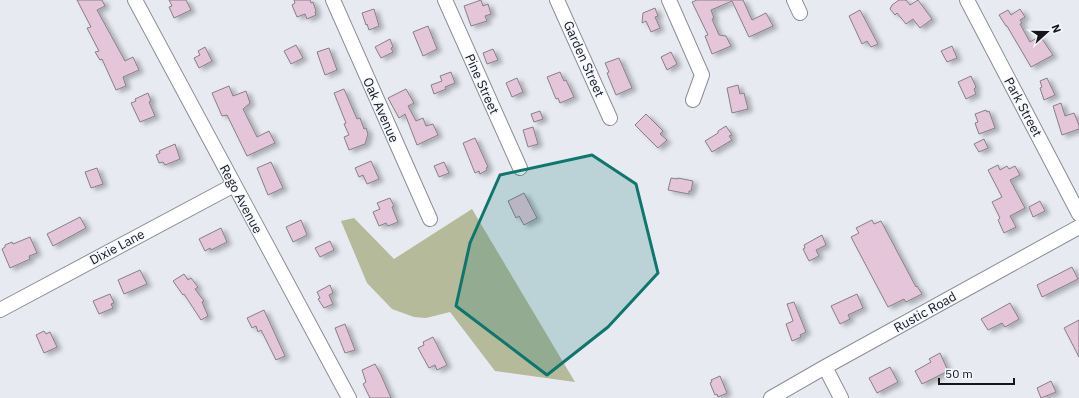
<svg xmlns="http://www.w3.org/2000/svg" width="1079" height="398" viewBox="0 0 1079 398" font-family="'IBM Plex Sans',sans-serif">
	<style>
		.forest { fill: #b4ba9a }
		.building { fill: #e4c5da; stroke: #878085; filter: url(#shadow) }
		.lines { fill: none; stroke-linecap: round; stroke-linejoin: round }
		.minor-casing { stroke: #8b8e94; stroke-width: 16 }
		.minor { stroke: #fff; stroke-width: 14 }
		.marked { fill: #0f766e; fill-opacity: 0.2; stroke: #0f766e; stroke-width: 3; stroke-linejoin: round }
		.labels { text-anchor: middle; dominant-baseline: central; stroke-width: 3; stroke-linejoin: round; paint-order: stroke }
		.street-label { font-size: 13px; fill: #151618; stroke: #f4f7fe }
	</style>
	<defs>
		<filter id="shadow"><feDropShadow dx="4.5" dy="2.5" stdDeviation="2" flood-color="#0004"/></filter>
	</defs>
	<rect width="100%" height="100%" fill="#e7eaf1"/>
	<!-- forest -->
	<path class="forest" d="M472,209L575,382L495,371L450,312L426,318L414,317L392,309L367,283L341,221L354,218L394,259Z"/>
	<!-- building -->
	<path class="building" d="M77,0H102L105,6L97,10L125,61L133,57L139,70L123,77L126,86L116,90L102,59L100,60L95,52L99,51L87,28L91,27Z
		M169,0H186L191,10L174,18L169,7L172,6Z
		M294,0H310L311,3L313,2L316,11L315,12L316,15L307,19L305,14L297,17L292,5L295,3Z
		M481,0L483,6L488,4L491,14L485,16L487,21L471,26L464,6Z
		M697,0H743L752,20L766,13L773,26L749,37L732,1L711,10L714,18L712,19L719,35L726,36L731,46L712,54L705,36L708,35L692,2Z
		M899,0H906L910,5L918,0L932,19L920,28L913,19L906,24L897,13L895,15L890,9L892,5Z
		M655,8L658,16L655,17L660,28L651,32L646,21L642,23L643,13Z
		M374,9L379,26L369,30L367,24L366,25L362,13Z
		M1020,9L1025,17L1020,20L1022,23L1020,24L1030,42L1040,36L1053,55L1031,67L1007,26H1006L999,15L1008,10L1011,15Z
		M860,10L878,44L871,47L867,41L862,44L849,16Z
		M428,26L437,49L423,56L413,32Z
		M390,39L393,47L391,48L393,52L381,58L375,47Z
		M296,45L303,58L291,64L284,51Z
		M952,46L957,58L947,62L941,51Z
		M205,47L212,61L199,68L194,58L200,55L198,51Z
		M329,48L337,70L325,75L317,52Z
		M493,49L498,60L487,64L483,53Z
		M671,52L677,64L667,70L661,57Z
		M619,58L632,88L616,95L607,73L609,72L605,63Z
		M451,72L455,83L445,87L446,89L434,94L431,85L442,81L440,76Z
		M560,72L564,81L566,80L574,97L560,103L558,98L556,99L547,77Z
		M971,76L976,87L974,89L976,94L966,99L958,82Z
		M517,78L523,92L512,97L506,83Z
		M1047,78L1055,95L1044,100L1040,88L1042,87L1040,81Z
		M738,85L740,94L744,93L748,109L732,113L727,88Z
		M229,86L233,96L246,91L250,103L243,109L257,137L269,131L275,143L247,156L227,115L222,116L212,93Z
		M344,89L357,119L360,118L364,129L366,128L368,134L365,144L349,150L344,137L349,135L344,124L346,123L334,93Z
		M406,89L414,103L408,106L416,121L423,118L426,126L433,124L438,135L417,145L405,114L399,118L388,98Z
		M148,93L151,101L149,102L155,116L140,122L131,103L136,101L135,99Z
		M1061,103L1065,116L1074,113L1079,125V129L1062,135L1053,106Z
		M986,110L987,112L989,111L995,128L979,134L975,123L978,122L975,114Z
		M540,111L543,119L534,122L531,114Z
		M646,114L663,131L660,134L667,140L658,148L635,125Z
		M726,126L732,135L729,136L732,140L712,152L705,141L718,133V131Z
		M533,127L538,144L528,147L523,130Z
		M475,138L488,167L486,168L487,170L480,174L479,171L475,173L463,143Z
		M984,139L988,148L979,152L974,144Z
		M175,144L180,159L165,165L163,162L159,163L156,155L160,153L159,151Z
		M371,161L379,179L367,184L363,175L359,177L355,168Z
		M271,162L283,188L268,195L257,168Z
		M444,162L449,173L439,177L434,166Z
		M998,165L1000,170L1007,166L1009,169L1015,166L1020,175L1010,180L1025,208L1010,216L1016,227L1004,233L998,220L1000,218L992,202L1002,197L988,170Z
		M97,168L103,184L91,188L85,172Z
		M671,178L678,179V178L693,181L691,191H689V194L668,190Z
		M524,193L537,218L524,225L519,216L516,218L508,201Z
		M390,198L394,206L392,207L398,222L388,226L386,223L379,226L373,212L380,209L377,203Z
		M1040,201L1045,211L1033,217L1029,207Z
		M80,217L86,228L53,246L47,234Z
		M301,220L307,235L293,242L286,227Z
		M872,220L874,224L881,221L916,287L917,286L922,294L906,302L904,299L888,307L851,237L859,233L856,228Z
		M221,228L227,242L211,250L210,248L205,251L199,239Z
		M822,235L826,245L816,250L819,256L809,261L803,249L805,248L804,245Z
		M30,237L37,253L29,256L30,259L10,268L2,249L5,247V245L12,242L13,244Z
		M330,241L334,250L320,257L315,248Z
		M1072,267L1078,279L1042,297L1037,285Z
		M140,270L147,284L124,294L118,280Z
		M184,274L188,280L191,278L198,287L195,289L204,301L202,302L208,316L201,320L184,294L183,295L173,281Z
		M330,285L333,293L329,295L333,304L324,308L318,299L320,298L317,292Z
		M110,294L114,303L111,304L113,308L99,314L93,301Z
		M857,294L863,308L848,315L850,319L840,324L831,306Z
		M794,302L806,332L800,335L801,337L792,341L786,324L793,321L787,304Z
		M1010,303L1019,319L1005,327L1002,323L988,330L981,319Z
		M264,310L285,356L276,360L261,330L258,332L256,326L252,328L247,318Z
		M1079,320V357L1064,328Z
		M345,324L355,350L345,353L335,328Z
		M44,331L46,334L50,332L57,347L44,353L36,335Z
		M433,337L447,365L437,370L435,365L429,368L418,348L424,345L423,342Z
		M940,353L948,371L922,384L915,371L931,362L929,359Z
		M375,364L381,375L391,398H370L363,384L366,382L362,370Z
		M890,367L898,382L877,393L869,378Z
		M720,376L727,393L718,397L717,394L715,395L710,383L712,382L711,380Z
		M1051,381L1056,392L1041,398L1037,388Z"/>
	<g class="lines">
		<defs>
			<path id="minor" d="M135,0L349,398
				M333,0L430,219
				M445,0L520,168
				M557,0L610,118
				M669,0L702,75L693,100
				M794,0L800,13
				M967,0L1079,214
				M0,310L234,185
				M825,367L841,398
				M771,398L825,367L1079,227"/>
		</defs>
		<!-- minor casing -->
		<use href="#minor" class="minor-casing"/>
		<!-- minor -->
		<use href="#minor" class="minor"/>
	</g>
	<!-- marked area -->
	<path class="marked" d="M592,155L636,184L658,273L608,327L547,375L456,306L470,243L500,175Z"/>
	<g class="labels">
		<!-- street labels -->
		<g class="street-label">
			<text transform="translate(584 59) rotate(66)">Garden Street</text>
			<text transform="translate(482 84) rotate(66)">Pine Street</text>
			<text transform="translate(1023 107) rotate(62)">Park Street</text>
			<text transform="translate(381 110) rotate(66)">Oak Avenue</text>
			<text transform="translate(241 199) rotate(62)">Rego Avenue</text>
			<text transform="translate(117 247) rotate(-28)">Dixie Lane</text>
			<text transform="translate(925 312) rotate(-29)">Rustic Road</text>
		</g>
	</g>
	<!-- north arrow -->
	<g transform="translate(1047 32) rotate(69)" stroke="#f4f7fe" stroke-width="3" paint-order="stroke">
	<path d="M0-3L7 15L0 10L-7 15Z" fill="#151618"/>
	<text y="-6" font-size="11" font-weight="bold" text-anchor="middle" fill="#151618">N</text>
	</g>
	<!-- scale -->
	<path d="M939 378v6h75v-6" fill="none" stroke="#151618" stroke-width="2"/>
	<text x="945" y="378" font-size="12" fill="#151618" stroke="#f4f7fe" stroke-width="3" paint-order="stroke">50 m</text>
</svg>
